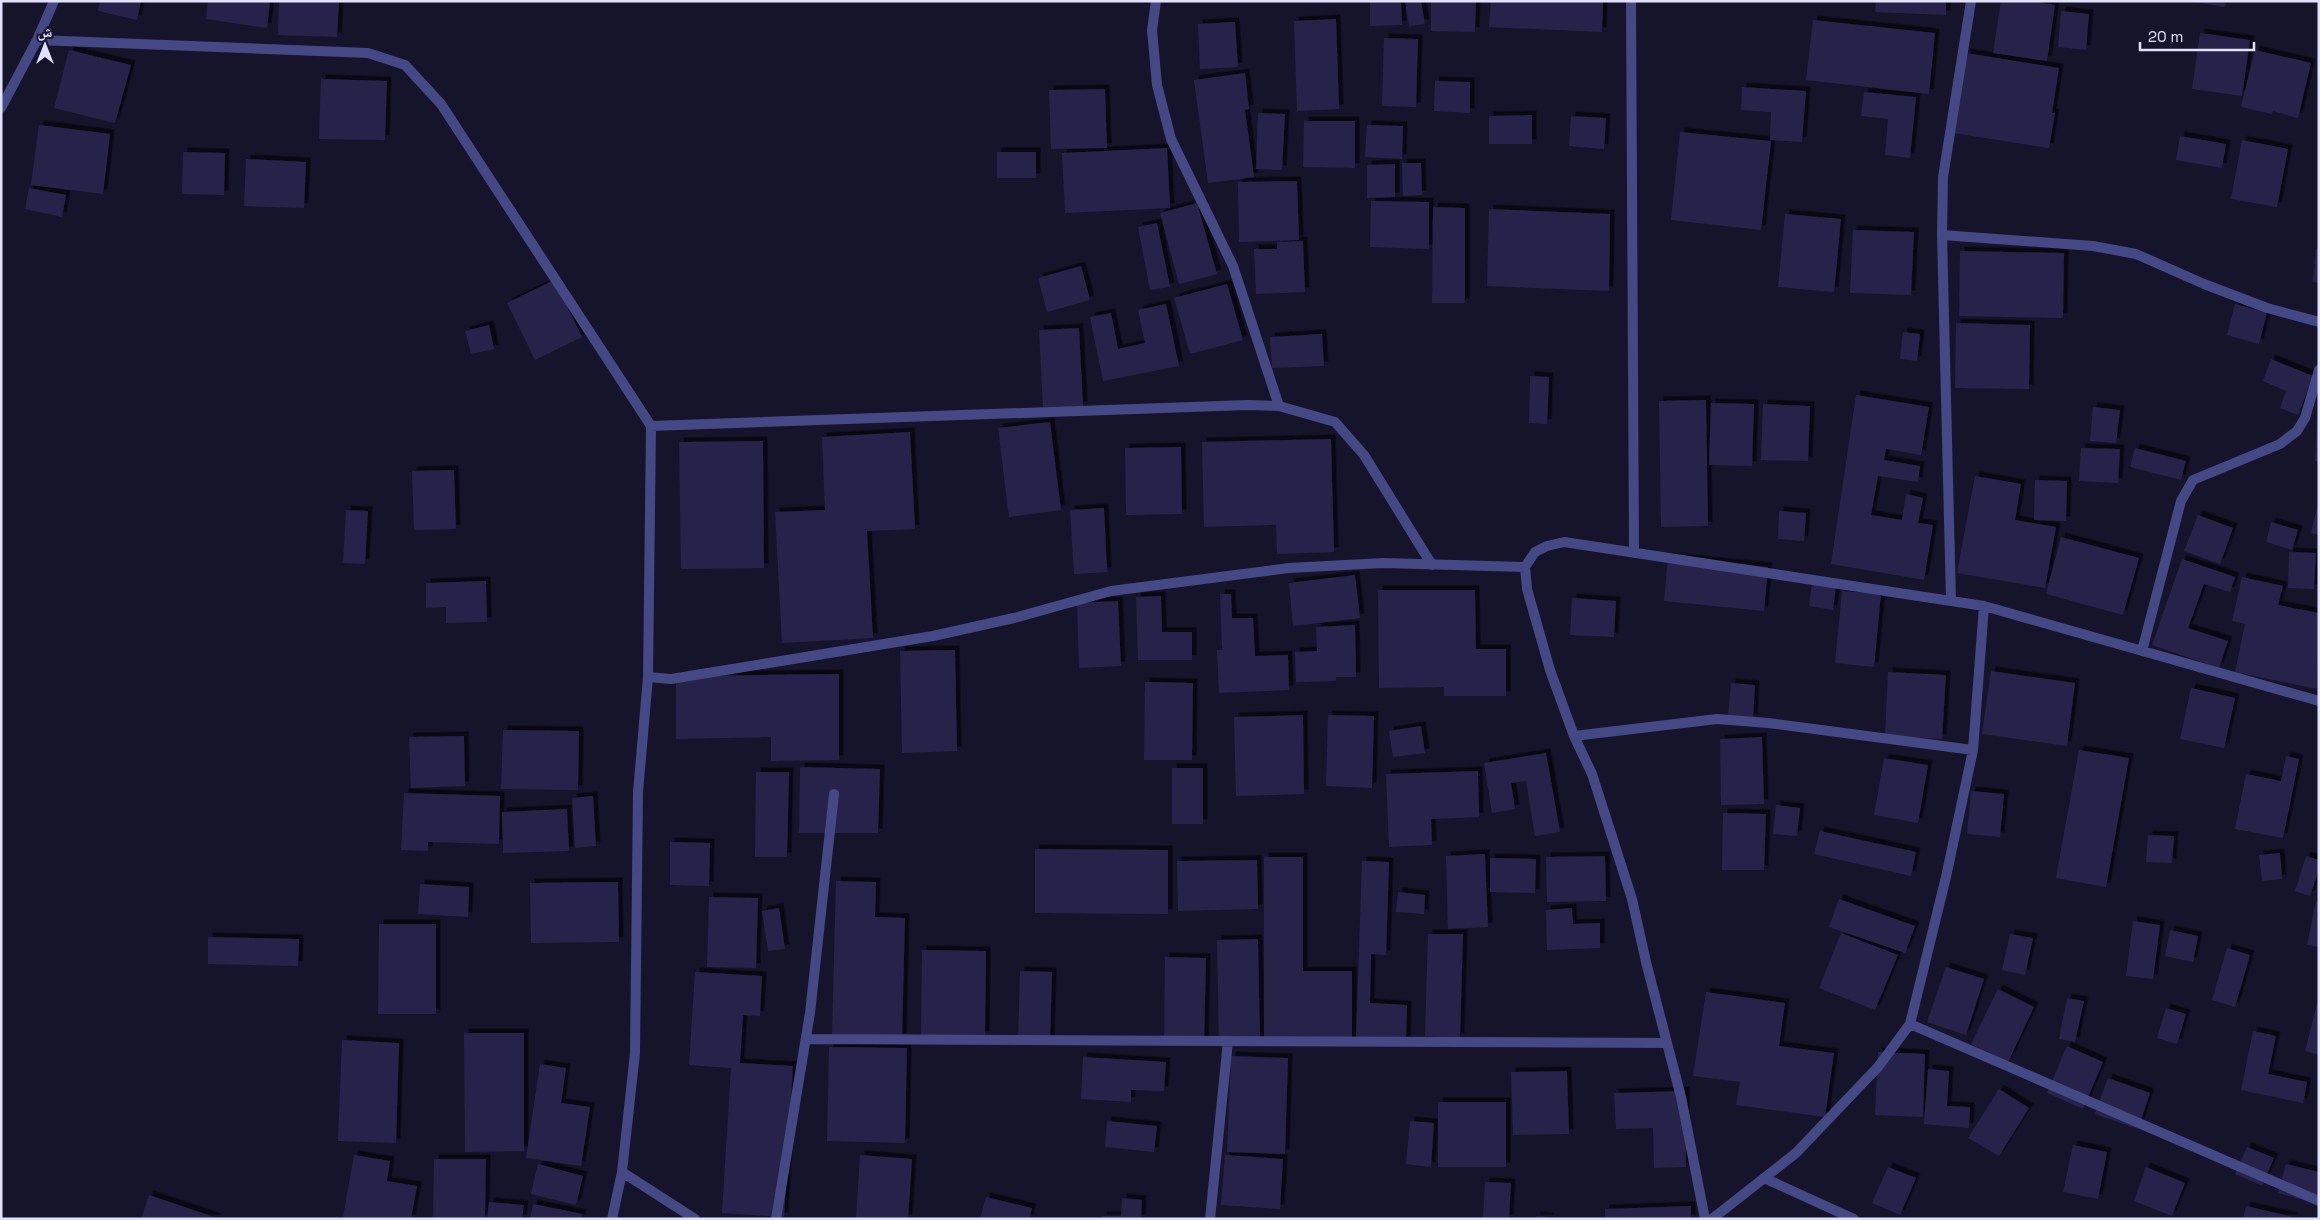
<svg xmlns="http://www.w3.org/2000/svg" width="2320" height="1220" viewBox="0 0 2320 1220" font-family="'Space Grotesk','Noto Naskh Arabic',sans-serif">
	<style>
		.building { fill: #26224a; filter: url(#shadow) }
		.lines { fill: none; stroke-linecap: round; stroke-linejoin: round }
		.street { stroke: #444885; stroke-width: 10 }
	</style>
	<defs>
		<filter id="shadow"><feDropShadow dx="4.5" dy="-4.5" stdDeviation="0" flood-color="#0009"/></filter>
	</defs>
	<rect width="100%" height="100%" fill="#16142b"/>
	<!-- building -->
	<path class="building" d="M100,1H141L137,20L98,11Z
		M208,1H270L267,28L206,19Z
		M279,1H339L337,37L278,35Z
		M1370,1H1401L1402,25L1370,26Z
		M1405,1H1421L1425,24L1409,26Z
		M1431,1H1476L1475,32L1431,31Z
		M1491,1H1603L1602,32L1489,27Z
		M1876,1H1946V15L1875,12Z
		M2001,1H2043V3L2055,5L2047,61L1993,53Z
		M2189,1H2226L2225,7Z
		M2061,11L2089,14L2086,50L2058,47Z
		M1336,19L1339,109L1297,111L1294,21Z
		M1813,20L1935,33L1929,94L1806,80Z
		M1235,22L1238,67L1200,69L1198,24Z
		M2200,33L2250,40L2242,96L2192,89Z
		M1384,38L1418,39L1416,107L1382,106Z
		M69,50L131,65L115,123L54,108Z
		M2255,50L2311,63L2298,118L2273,111L2272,114L2241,107Z
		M1966,53L2059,68L2052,113H2055L2049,148L1953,133Z
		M1245,73L1249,109L1245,110L1254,177L1208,183L1194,80Z
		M321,79L387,81L385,140L319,139Z
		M1435,81L1470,82V113L1434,111Z
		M1742,87L1806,91L1802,142L1770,140L1771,112L1741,110Z
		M1105,89L1107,148L1051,149L1049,90Z
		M1864,92L1916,97L1910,158L1885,155L1888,119L1861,116Z
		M1258,113L1285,114L1282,170L1256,169Z
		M1532,115V144H1489V116Z
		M1571,116L1606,118L1604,149L1569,146Z
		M1304,121H1355V168L1303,167Z
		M39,125L110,134L103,194L31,185Z
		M1367,125L1403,126L1402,159L1365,157Z
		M1680,132L1771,141L1761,230L1671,220Z
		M2180,136L2226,144L2222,168L2176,160Z
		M2242,140L2288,149L2277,207L2231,199Z
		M1167,148L1170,208L1065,213L1062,153Z
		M183,152L225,153L224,195L182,194Z
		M997,152H1036V178H997Z
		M246,159L306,162L304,208L244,206Z
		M1402,163H1421L1422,195L1403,196Z
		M1395,164V197L1367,198V165Z
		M1297,181L1299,240L1239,242L1238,182Z
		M29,188L66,195L62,217L25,209Z
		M1371,201L1429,202V249L1370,247Z
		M1197,203L1217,274L1179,284L1160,213Z
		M1433,207L1465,208V303H1432Z
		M1489,209L1610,214L1609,291L1487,286Z
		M1785,214L1841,219L1834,292L1778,287Z
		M1157,223L1170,287L1150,290L1138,227Z
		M1853,230L1914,232L1911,295L1850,293Z
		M1303,241L1305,292L1256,294L1254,249H1277V242Z
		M2316,249H2319V283L2313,282Z
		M1960,251L2064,253L2063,318L1959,316Z
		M1081,266L1090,300L1047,312L1038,278Z
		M554,280L582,337L535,360L507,303Z
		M1227,284L1243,340L1190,354L1174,298Z
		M1166,304L1179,366L1103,381L1090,317L1111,313L1118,349L1145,343L1138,310Z
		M2235,304L2267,313L2259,344L2227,335Z
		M1956,323L2030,325L2029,389L1955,388Z
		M489,325L494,349L471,354L465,331Z
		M1079,328L1083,406L1043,408L1039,330Z
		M1903,332L1920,334L1917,361L1900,359Z
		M1322,334L1324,366L1272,368L1270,337Z
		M2271,359L2313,376L2298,415L2280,408L2286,391L2263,381Z
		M1530,376L1549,377L1547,424L1529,423Z
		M1856,395L1929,407L1921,455L1886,449L1884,460L1920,466L1918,482L1878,476L1871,515L1902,520L1906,494L1923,498L1918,523L1933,525L1924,580L1831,564Z
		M1706,400L1708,526L1661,527L1659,401Z
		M1711,403L1754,404L1752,466L1709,465Z
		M1763,404L1810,406L1808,461L1761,460Z
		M2093,407L2120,410L2116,443L2090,441Z
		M2317,416H2319V462L2315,461Z
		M1050,422L1061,510L1009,517L998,428Z
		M910,432L915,529L867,531L873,638L782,643L775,512L825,510L822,437Z
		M1331,439L1334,552L1277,554L1276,525L1204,527L1202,442Z
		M763,441L764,568L681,569L679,442Z
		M1181,447L1182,514L1126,515L1125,448Z
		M2081,448L2120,449L2118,483L2079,481Z
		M2135,448L2186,461L2181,480L2130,467Z
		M454,470L456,529L414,530L412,471Z
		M1975,476L2021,484L2015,520L2056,527L2045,588L1957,573Z
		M2035,480L2067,481L2066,521L2034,520Z
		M2318,504H2319V535L2311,533Z
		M1104,508L1107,572L1074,574L1070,510Z
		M346,510L368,511L365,564L343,563Z
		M1779,511L1806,513L1804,541L1778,539Z
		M2198,515L2233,528L2220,564L2184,551Z
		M2271,522L2298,530L2292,550L2266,542Z
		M2061,537L2139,558L2123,615L2046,594Z
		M2289,552L2316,553L2314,589L2288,588Z
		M1668,557L1768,567L1764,611L1664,601Z
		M2182,559L2235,577L2230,592L2204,584L2188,628L2228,641L2219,668L2152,645Z
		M1355,575L1360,618L1293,626L1289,583Z
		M2242,577L2283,586L2278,605L2319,613L2317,689L2235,672L2245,624L2232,621Z
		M486,581L487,622L446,623V607L426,608V583Z
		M1812,583L1836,586L1833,610L1809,606Z
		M1378,590H1475L1476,649H1506V696H1444V687L1379,688Z
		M1842,591L1881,594L1874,667L1835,663Z
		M1220,594H1231L1232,618H1253L1255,656L1288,655L1289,690L1219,693L1217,650H1222Z
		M1161,596L1162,632H1192V660H1138L1136,597Z
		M1572,598L1616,601L1614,637L1570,635Z
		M1118,601L1121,666L1079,668L1077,603Z
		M1355,625L1356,677H1336V681L1296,682L1295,652L1317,651L1316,627Z
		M955,650L957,751L902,753L900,651Z
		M1991,671L2075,683L2067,746L1982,734Z
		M1888,672L1946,675L1942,739L1885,736Z
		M839,674V760L771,761V737L676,739V676Z
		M1145,682L1193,683L1192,760H1144Z
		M1731,683L1755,685L1753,719L1728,717Z
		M2191,688L2235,698L2224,748L2180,739Z
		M1303,715L1304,794L1236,796L1234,717Z
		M1328,715L1374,716L1372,788L1326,786Z
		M1421,726L1425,753L1393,757L1389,731Z
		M503,730L579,731L578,790L501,789Z
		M464,736L465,786L411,788L409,737Z
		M1762,737L1764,804L1721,805L1720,739Z
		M2079,750L2129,758L2106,887L2056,878Z
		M1546,753L1560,832L1535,836L1526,781L1511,783L1515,809L1492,813L1484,763Z
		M2286,756L2299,759L2283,838L2235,829L2246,774L2281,781Z
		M1884,758L1928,765L1918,823L1874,815Z
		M800,767L880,769L878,833H799Z
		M1172,768H1203V824H1172Z
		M1478,771L1479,817L1431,819L1432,845L1389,847L1386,774Z
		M756,772H789L787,857H755Z
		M1971,791L2004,794L2000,837L1967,834Z
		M404,793L500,796L499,844L428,842V851L401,850Z
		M593,796L596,846L575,848L572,798Z
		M1776,805L1800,808L1797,836L1773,834Z
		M567,809L569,851L503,853L502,812Z
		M1723,813L1766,814L1764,870H1722Z
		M1820,831L1916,852L1911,876L1814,854Z
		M2148,835L2174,836L2172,863L2146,862Z
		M670,842L710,843L709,886L670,885Z
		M1035,849L1168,850V914L1035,913Z
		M2280,853L2282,879L2262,881L2259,855Z
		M1485,854L1488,927L1448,929L1446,856Z
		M1605,856L1606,901L1547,902L1546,857Z
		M2306,856L2319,860V869L2310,896L2295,891Z
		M1264,857H1303V971H1352V1042H1264Z
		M1490,858L1536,859L1535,893L1490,892Z
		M1257,860L1258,909L1178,911L1177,861Z
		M1362,861L1389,862L1386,955L1371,954L1370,1003L1407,1005L1406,1041L1356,1039Z
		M836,881L876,882L875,917L905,918L902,1038L832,1036Z
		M618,882L619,942L531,943L530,883Z
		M420,884L469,887L468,917L418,914Z
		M1398,892L1425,895L1424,914L1396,912Z
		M709,897L758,898L756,968L707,967Z
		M1839,899L1915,926L1905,953L1829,927Z
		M2316,901L2319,902V947L2307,945Z
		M779,908L785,949L768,951L762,911Z
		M1572,908L1573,924L1600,923V948L1547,950L1546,910Z
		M2133,921L2160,925L2153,979L2126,976Z
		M379,924H436V1014H378Z
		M2170,930L2198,936L2193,962L2165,956Z
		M1841,933L1898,955L1875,1010L1819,988Z
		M1428,934H1463L1460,1038L1425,1036Z
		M2010,934L2033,938L2025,975L2002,970Z
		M208,937L299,939L298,966L208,964Z
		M1258,939L1260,1043L1219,1044L1217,940Z
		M2227,948L2250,955L2235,1007L2212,1000Z
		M922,950L986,951L985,1036L921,1035Z
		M1165,957L1206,958L1204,1044L1164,1043Z
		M1946,967L1984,979L1966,1035L1927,1022Z
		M1020,971L1052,972L1050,1041H1018Z
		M695,972L762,976L760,1016L743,1015L740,1063L793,1066L784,1217L722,1213L731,1068L689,1065Z
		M1998,989L2034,1007L2008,1062L1971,1044Z
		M1706,992L1785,1003L1779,1046L1834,1053L1825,1117L1736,1105L1740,1082L1693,1076Z
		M2067,998L2084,1001L2075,1042L2059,1039Z
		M2318,1000H2319V1055L2305,1051Z
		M2166,1008L2186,1014L2177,1044L2157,1038Z
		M2253,1031L2276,1036L2268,1074L2307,1082L2303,1103L2241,1090Z
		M464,1033H524V1151L465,1152Z
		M342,1040L399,1043L396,1143L338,1141Z
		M2067,1046L2103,1062L2083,1109L2047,1093Z
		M829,1047L907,1048L905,1143L827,1141Z
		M1878,1052L1925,1054L1923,1117L1875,1115Z
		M1231,1056L1288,1058L1285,1154L1227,1152Z
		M1083,1057L1166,1062L1164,1091L1131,1090V1102L1081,1099Z
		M540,1064L566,1068L561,1103L590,1107L581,1166L526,1158Z
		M1928,1069L1949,1071L1947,1106L1970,1107L1969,1128L1924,1124Z
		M1567,1071L1569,1134L1513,1135L1511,1072Z
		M2108,1078L2150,1093L2138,1129L2095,1114Z
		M1999,1089L2029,1108L1999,1156L1968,1138Z
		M1685,1091L1686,1167L1654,1168L1653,1128L1616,1129L1614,1093Z
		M1438,1102H1506V1167H1438Z
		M1107,1121L1157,1126L1154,1152L1105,1147Z
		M1410,1121L1434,1123L1431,1167L1406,1164Z
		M2073,1145L2107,1152L2098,1199L2063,1192Z
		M2247,1147L2274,1158L2262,1186L2235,1174Z
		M354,1155L390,1161L387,1181L417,1186L411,1219H354L343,1217Z
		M860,1155L912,1159L908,1219H856Z
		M1225,1155L1283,1159L1280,1209L1221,1205Z
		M434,1159H486L485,1219H433Z
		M538,1164L583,1176L576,1205L531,1194Z
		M2286,1164L2319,1172V1204L2278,1193Z
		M1888,1167L1916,1178L1900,1215L1872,1203Z
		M2146,1167L2185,1183L2172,1216L2134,1201Z
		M1485,1182L1511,1183L1509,1219H1483Z
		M149,1195L217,1218V1219H141Z
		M986,1197L1032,1208L1029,1219H980Z
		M1122,1198L1142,1200L1141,1219H1102V1216H1121Z
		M489,1202L524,1205L522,1219H487Z
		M533,1204L582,1214L581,1219H530Z
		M1691,1206V1219H1605V1209Z
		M2246,1206L2293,1217L2292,1219H2243Z
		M1536,1216L1549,1217V1219H1536Z"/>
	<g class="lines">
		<!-- street -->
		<path class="street" d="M1156,1L1152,30L1157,85L1171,139L1233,266L1279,406
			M1631,1L1634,553
			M37,40L368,53L405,65L441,104L651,426
			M1,108L37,40L54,1
			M1942,235L2093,246L2136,254L2204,284L2267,308L2319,322
			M1951,601L1942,235L1943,177L1971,1
			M2142,651L2181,501L2193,480L2280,444L2297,431L2305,418L2319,370
			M648,677L651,426L1247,405L1279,406L1335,422L1364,455L1432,565
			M1574,736L1717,719L1768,723L1973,750
			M1910,1024L2319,1201
			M806,1039L1667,1043
			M1764,1178L1854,1219
			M612,1219L622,1172
			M695,1219L622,1172L635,1053L638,792L648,677L671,679L933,636L1014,618L1111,591L1289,568L1383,563L1525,567
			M776,1219L810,1013L834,794
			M1210,1219L1228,1041
			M1705,1219L1681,1097L1646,962L1632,899L1592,774L1574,736L1550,670L1527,589L1525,567L1535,552L1547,546L1564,542L1984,606L2319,701
			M1712,1219L1796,1153L1878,1067L1910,1024L1946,877L1973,750L1984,606"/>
	</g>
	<!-- border -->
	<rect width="2320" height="1220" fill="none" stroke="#e2e1fc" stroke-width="5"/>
	<!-- north arrow -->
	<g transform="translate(45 45)" stroke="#16142b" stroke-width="4" paint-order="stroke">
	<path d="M0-4L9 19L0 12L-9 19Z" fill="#e2e1fc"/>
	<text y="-8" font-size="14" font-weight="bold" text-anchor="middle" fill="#e2e1fc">ش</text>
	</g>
	<!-- scale -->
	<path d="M2140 42v8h114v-8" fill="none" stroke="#e2e1fc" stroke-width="2.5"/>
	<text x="2148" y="42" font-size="15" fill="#e2e1fc" stroke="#16142b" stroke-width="4" paint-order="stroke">20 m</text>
</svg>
